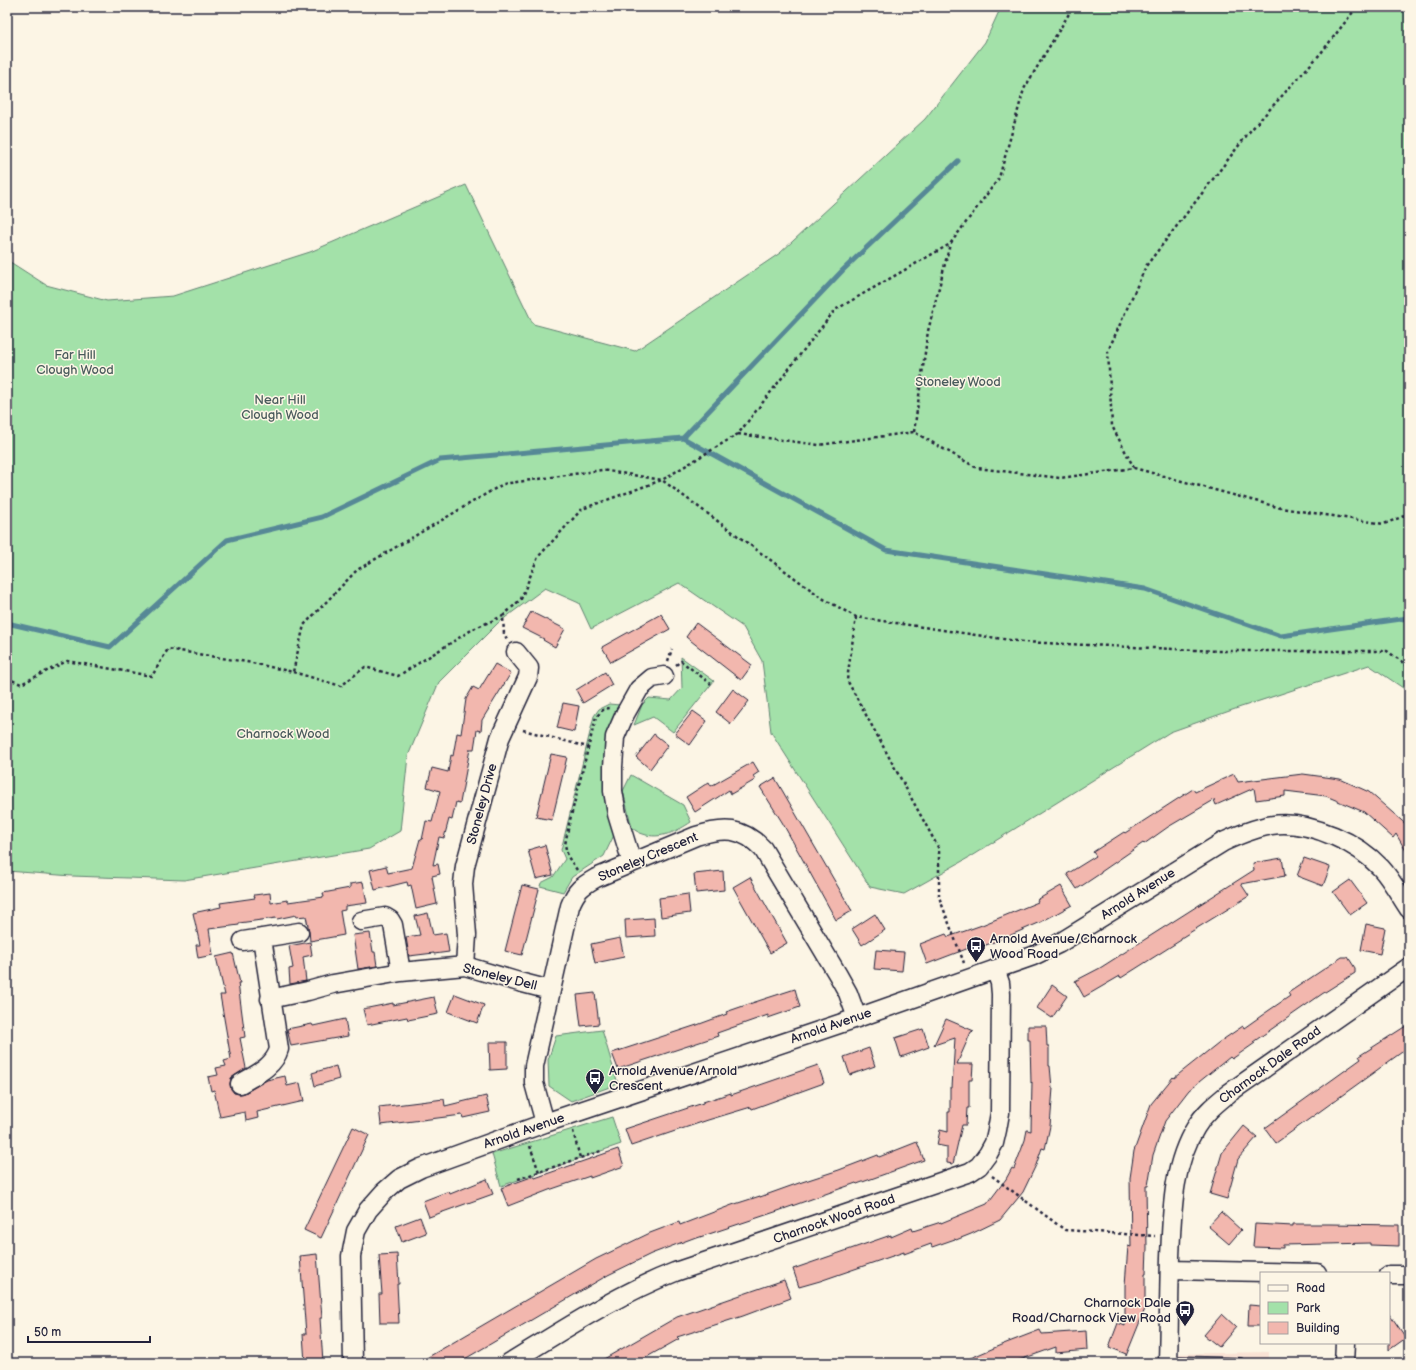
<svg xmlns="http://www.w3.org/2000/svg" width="1416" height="1370" viewBox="0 0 1416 1370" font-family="'Balsamiq Sans',sans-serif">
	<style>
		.built { fill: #f9e2d4 }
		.green { fill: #a3e1a9; stroke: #628272 }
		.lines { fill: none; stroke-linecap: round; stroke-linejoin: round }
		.stream { stroke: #578896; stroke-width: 5 }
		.building { fill: #f2b7ae; stroke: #22223b }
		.lane-casing { stroke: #22223b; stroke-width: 12 }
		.street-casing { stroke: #22223b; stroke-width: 21 }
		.path { stroke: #22223b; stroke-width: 2.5; stroke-dasharray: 3 3; stroke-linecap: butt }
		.lane { stroke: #fcf5e5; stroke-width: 9 }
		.street { stroke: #fcf5e5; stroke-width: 18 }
		.labels { text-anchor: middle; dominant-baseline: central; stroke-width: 3; stroke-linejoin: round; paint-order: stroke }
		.park-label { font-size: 13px; fill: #495b5c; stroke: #fcf5e5 }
		.street-label { font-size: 13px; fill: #22223b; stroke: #fcf5e5 }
		.poi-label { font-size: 13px; fill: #22223b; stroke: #fcf5e5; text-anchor: start }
	</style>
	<rect width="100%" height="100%" fill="#fcf5e5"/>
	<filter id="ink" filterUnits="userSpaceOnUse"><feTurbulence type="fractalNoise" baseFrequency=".025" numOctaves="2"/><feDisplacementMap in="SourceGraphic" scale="8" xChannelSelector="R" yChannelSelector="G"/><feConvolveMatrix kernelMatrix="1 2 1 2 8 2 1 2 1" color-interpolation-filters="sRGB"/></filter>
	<g filter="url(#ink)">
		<!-- built -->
		<path class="built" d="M1269,1352V1363H1168V1354Z"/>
		<!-- green -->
		<path class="green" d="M1001,7H1409V692L1369,665L1238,708L1170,732L968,858L904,894L870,887L771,732L762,661L743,627L679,583L591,629L579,603L545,588L498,623L439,682L408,756L400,831L369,849L184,880L72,876L7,871V260L46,285L107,301L173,296L310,252L466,185L533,324L635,351L780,253L925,119L985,42Z
			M681,657L714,681L673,732L653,717L634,725L642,705L649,698L671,700L682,688Z
			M609,704L620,705L615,833L604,856L572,877L563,892L540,886L541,883L553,877L565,859L561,850L594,716L599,709Z
			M631,775L683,805L691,822C678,831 660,840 643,834C639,833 635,830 632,828L623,791Z
			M602,1030L618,1084L571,1101L549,1086L548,1060L556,1036Z
			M612,1117L621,1144L501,1186L492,1154Z"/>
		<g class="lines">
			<!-- stream -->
			<path class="stream" d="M683,438L843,270L958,161
				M7,623L110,647L227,540L322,517L440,460L683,438L886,550L1145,589L1281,636L1408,618L1409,619"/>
		</g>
		<!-- building -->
		<path class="building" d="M531,612L565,629L555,647L543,640L544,639L522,628Z
			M661,614L670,629L611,662L602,647Z
			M696,623L752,665L741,680L686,637Z
			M495,664L511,673L482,720L481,731L477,730L474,749H470L460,803L456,802L452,820L449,819L444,838L439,837L433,865L438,864L440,874L432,876L437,904L416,909L411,885L408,886L407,882L375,890L370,870L386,866L388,873L412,868L420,839L422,840L426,821L432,822L440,791L427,787L432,768L448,772L451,755L453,756L457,733L461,734L466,699L473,687L479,690Z
			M605,672L612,685L583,703L576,690Z
			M733,689L749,701L731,724L716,712Z
			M563,703L579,706L574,732L557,728Z
			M693,711L707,721L690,745L675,734Z
			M654,734L668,745L650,769L636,757Z
			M551,754L567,757L552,820L536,817Z
			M753,762L759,772L753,776L755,780L731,794L729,790L695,812L686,797L709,782L711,786Z
			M1234,774L1238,782L1303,774L1340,779L1369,792L1409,827V856L1396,834L1393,838L1364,812L1326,796L1285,791V796L1256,800L1254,788L1216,805L1214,800L1168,827L1144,844L1143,843L1101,872V873L1077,889L1067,874L1096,856L1093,852L1124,832L1125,833L1193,789L1195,792Z
			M775,778L852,911L836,920L782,822L760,787Z
			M545,845L553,875L536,879L528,850Z
			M1282,858L1285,876L1241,884L1249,896L1181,938V940L1121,978L1120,976L1084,997L1075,981L1100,968L1254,870L1253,863Z
			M1304,858L1330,867L1323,886L1297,876Z
			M723,871L724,890L696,893L694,874Z
			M750,877L787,943L770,953L733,887Z
			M1350,880L1367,903L1350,915L1333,892Z
			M363,882L367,903L345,906V910L340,911L344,935L310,941L309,931L306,916L296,917V915L277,919L276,918L239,923V925L209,929L213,955L198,958L196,945H200L193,913L221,907L220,903L255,898L254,895L270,893L271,903L287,900L288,902L324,897L323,893L350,888V884Z
			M522,885L539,889L522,955L505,951Z
			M1061,886L1072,905L1041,922L997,941L969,951V948L927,964L920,944L946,934L948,937L982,925L1038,902L1037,900Z
			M688,894L690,913L661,917L659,898Z
			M428,913L433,935L446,933L449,952L434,954V953L409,956L406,937L420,935L415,916Z
			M875,914L885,930L862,945L852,929Z
			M654,918L655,936L626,938L625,920Z
			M1366,924L1385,928L1380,954L1361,950Z
			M370,933L373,952H375L377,966L358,969L353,935Z
			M620,938L624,957L595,963L591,944Z
			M310,942L312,955L303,957L306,981L290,984L289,969L293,968L289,946Z
			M876,950L904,952L902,971L874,969Z
			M233,953L240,983H238L245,1037L240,1038L246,1068L231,1078L230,1084L231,1089L234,1093L240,1094L245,1093L267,1080L285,1076L287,1086L300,1083L304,1101L257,1112L258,1118L246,1121L245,1112L220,1117L214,1090L211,1091L208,1077L218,1075L216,1068L226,1066L224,1061L231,1059L220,995H225L216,957Z
			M1342,957H1348L1355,968V973L1322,994L1253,1042L1255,1043L1232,1059L1230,1057L1189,1090L1165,1121L1153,1155L1148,1186H1146L1147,1248L1146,1274H1145V1309L1126,1356V1354L1109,1347L1118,1323L1125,1326V1285L1128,1246L1131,1247L1130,1178L1134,1151L1151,1104L1173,1077L1174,1078L1218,1043L1243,1026L1244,1028L1268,1011L1290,996L1288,993Z
			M1052,985L1067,996L1052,1018L1037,1008Z
			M795,989L800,1007L768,1018V1015L717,1033L718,1036L618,1069L612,1053L697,1025L727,1014L726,1012L752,1003Z
			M595,993L599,1024L581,1026L577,995Z
			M455,994L484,1005L477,1023L448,1012Z
			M434,997L438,1014L408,1020L407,1017L367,1025L363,1009L393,1003V1005Z
			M345,1019L348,1036L291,1046L287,1029L312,1024L313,1026Z
			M946,1019L974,1031L971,1032L957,1064H973L972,1080H969V1108H967L966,1125H962L953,1164L947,1163V1147L937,1145L940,1130L948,1132V1112H950V1088H952L955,1038L934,1045Z
			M1409,1024V1047L1276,1143L1265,1128L1361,1059L1359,1056Z
			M1028,1026H1046L1047,1046H1049V1066H1050L1052,1088H1053L1050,1126L1045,1149L1042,1148L1036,1165L1023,1192L1000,1220L971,1234L956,1240L955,1239L932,1247L931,1244L904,1254V1252L820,1281L799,1287L793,1269L891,1235V1237L912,1228L913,1231L941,1222V1223L987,1204L1006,1179L1012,1168L1014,1169L1025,1140L1027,1130L1031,1131L1032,1082L1031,1083L1030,1040H1028Z
			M923,1029L929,1047L901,1057L895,1038Z
			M489,1042H507V1069L490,1070Z
			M869,1048L875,1066L850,1075L844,1057Z
			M818,1065L824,1083L752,1109L751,1107L708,1120L631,1146L625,1129L703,1103V1102L731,1093V1095Z
			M336,1066L339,1079L315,1086L312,1073Z
			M486,1096L490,1112L463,1118L462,1115L381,1125L379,1107L444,1099L445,1106Z
			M1244,1126L1257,1137L1238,1159L1227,1199L1210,1194L1222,1153Z
			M353,1127L369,1135L321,1238L304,1230Z
			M917,1142L924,1160L857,1184L856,1183L778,1211L697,1238L696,1237L651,1254L608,1275L458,1363H418L596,1259L650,1233L679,1222L680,1225L732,1205L760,1196V1197L799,1183L839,1170L878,1155L879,1157Z
			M618,1149L624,1166L590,1178V1176L549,1190L508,1206L501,1188L534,1176L535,1178Z
			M487,1179L493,1194L429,1217L423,1201L449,1191L450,1194Z
			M1221,1212L1241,1230L1229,1244L1208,1226Z
			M420,1217L426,1233L402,1242L396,1226Z
			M1255,1224L1293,1226V1224H1330L1399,1225V1246L1370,1245V1243L1283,1245V1248L1253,1247Z
			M317,1254L322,1318H320L323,1363H305L303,1334H306L300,1256Z
			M397,1254L399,1284H397L399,1323H380L379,1294H382L379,1255Z
			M784,1280L791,1298L743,1316L677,1337L679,1339L636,1363H597L677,1317Z
			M1249,1305L1261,1306V1326H1248Z
			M1389,1313L1406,1338L1389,1350Z
			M1222,1314L1236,1327L1219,1347L1204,1335Z
			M1040,1330L1042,1334L1086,1331L1087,1350L1056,1353V1347L1011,1363H959L1001,1345Z"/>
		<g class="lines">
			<defs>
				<path id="lane" d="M1168,1361L1240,1363"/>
				<path id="street" d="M632,863L617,814L613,791V767L615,737L625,714L639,689L652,678L664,676
					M361,921L385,917L390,920L393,925L401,972
					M243,941L299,932
					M465,966L467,935L463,884L465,866L500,738L528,677L529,668L516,652
					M270,999L308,991L333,984L401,972L465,966L519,982L550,990
					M240,1084C255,1075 274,1067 279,1049L262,938
					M545,1123L534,1083V1066L570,906C576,890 582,886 596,878L696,836C724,827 742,827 763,849L838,975L848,993L857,1018
					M1170,1270L1317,1273
					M1389,1275H1409
					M353,1363L351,1256L356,1231L368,1210L384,1192L399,1179L421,1168L545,1123L857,1018L1033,956L1058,944L1223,842C1266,822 1289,817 1334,836C1353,844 1367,853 1381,868C1392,880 1400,896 1409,909
					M509,1363C563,1330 616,1295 675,1272L970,1172L979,1166L988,1154L994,1143L997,1130L1000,1113L1001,994L1000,983L995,969
					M1168,1363C1169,1328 1169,1292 1170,1257C1172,1214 1172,1165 1196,1127C1204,1113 1217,1103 1229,1093L1409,967
					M1344,1363L1345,1343"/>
			</defs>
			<!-- lane casing -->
			<use href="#lane" class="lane-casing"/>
			<!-- street casing -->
			<use href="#street" class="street-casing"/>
			<!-- path -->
			<path class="path" d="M914,432L928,331L950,244
				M738,434L819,445L914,432L977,468L1060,478L1134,468L1281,508L1384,524L1409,514
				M1134,468L1112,426L1108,351L1146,266L1250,131L1321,53L1357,7
				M856,617L847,680L939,849V897L964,963
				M507,639L504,634L503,616L521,599L538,557L582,509L662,480L738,434L835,310L950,244L999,178L1024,89L1073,7
				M668,661L672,649
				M676,665L681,661L711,684
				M293,672L341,686L365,667L398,676L473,629L503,616
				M7,678L21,684L67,661L152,676L168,649L252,663L293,672L304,625L357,570L503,484L602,470L662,480L822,598L856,617L1023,642L1218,651H1387L1409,667
				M523,730L588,747
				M577,870L568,857L565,845L569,824L596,717L604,709L610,708
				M573,1131L580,1158
				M530,1146L539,1172
				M992,1176L1065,1230L1155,1236
				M518,1179L601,1151"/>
			<!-- lane -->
			<use href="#lane" class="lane"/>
			<!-- street -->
			<use href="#street" class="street"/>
		</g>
	</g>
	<!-- icons -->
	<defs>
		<symbol id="bus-pin" viewBox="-11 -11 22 30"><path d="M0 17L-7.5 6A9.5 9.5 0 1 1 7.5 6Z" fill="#22223b" stroke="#fcf5e5"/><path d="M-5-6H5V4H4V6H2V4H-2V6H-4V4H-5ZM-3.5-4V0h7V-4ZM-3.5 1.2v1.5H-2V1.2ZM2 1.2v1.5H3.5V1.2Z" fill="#fff"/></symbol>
	</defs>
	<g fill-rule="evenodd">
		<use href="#bus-pin" x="965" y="935" width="22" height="30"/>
		<use href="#bus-pin" x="584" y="1067" width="22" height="30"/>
		<use href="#bus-pin" x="1174" y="1299" width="22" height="30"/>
	</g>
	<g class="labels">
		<!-- park labels -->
		<g class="park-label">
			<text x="75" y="355">Far Hill<tspan x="75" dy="15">Clough Wood</tspan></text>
			<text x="958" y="382">Stoneley Wood</text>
			<text x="280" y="400">Near Hill<tspan x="280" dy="15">Clough Wood</tspan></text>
			<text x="283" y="734">Charnock Wood</text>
		</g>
		<!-- street labels -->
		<g class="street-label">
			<text transform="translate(482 804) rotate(-75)">Stoneley Drive</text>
			<text transform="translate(648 857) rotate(-23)">Stoneley Crescent</text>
			<text transform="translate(1138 894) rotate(-32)">Arnold Avenue</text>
			<text transform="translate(500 977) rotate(14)">Stoneley Dell</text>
			<text transform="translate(831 1026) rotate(-19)">Arnold Avenue</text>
			<text transform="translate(1270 1065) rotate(-36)">Charnock Dale Road</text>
			<text transform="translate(524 1131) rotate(-19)">Arnold Avenue</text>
			<text transform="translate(834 1219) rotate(-19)">Charnock Wood Road</text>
		</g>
		<!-- poi labels -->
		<g class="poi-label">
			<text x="990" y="939">Arnold Avenue/Charnock<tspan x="990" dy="15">Wood Road</tspan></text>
			<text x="609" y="1071">Arnold Avenue/Arnold<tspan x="609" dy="15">Crescent</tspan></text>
			<text x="1171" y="1303" text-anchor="end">Charnock Dale<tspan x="1171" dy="15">Road/Charnock View Road</tspan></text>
		</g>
	</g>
	<!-- margin -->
	<rect width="1416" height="1370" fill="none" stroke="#fcf5e5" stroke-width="24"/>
	<rect x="12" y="12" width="1392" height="1346" fill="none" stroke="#22223b" stroke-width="1.5" filter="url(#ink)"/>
	<!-- legend -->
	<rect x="1260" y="1272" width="130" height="72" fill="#fcf5e5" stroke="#a5a1a1"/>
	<rect x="1268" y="1285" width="20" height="6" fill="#fcf5e5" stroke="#a5a1a1"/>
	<text x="1296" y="1292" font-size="12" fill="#22223b">Road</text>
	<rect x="1268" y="1302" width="20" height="12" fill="#a3e1a9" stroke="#a5a1a1"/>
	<text x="1296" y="1312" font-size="12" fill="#22223b">Park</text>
	<rect x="1268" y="1322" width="20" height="12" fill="#f2b7ae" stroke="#a5a1a1"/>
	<text x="1296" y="1332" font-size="12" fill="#22223b">Building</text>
	<!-- scale -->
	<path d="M28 1336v6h122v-6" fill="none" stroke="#22223b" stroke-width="2"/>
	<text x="34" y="1336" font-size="12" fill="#22223b" stroke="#fcf5e5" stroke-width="3" paint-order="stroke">50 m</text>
</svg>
